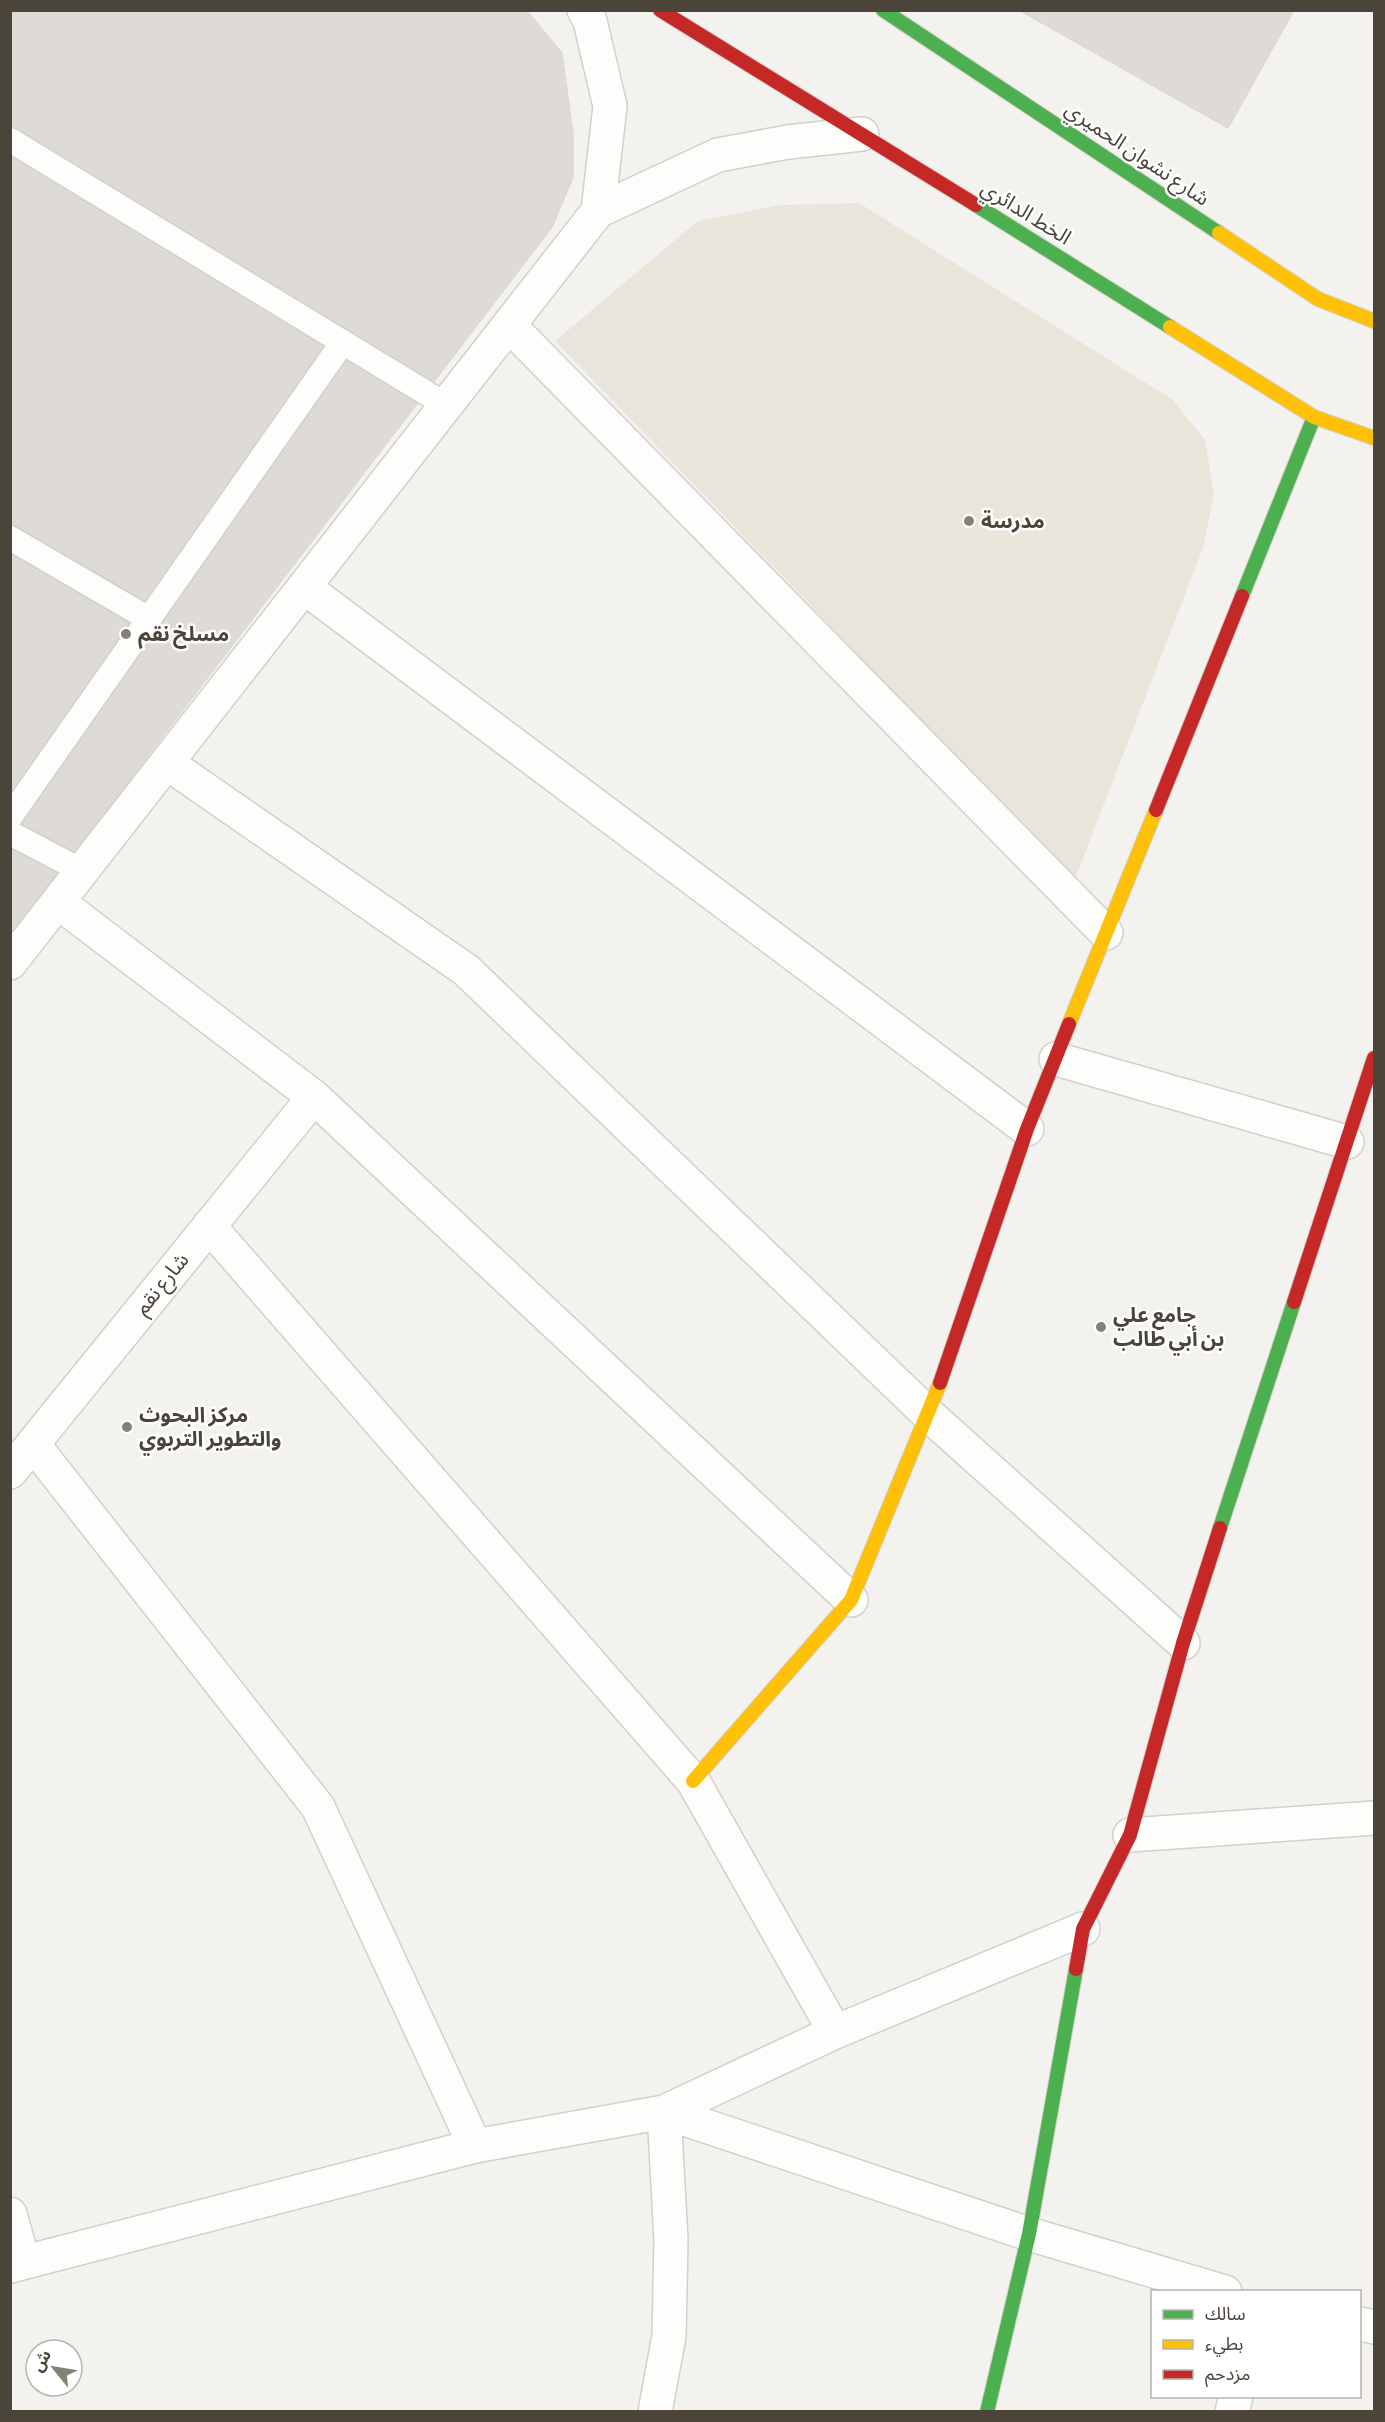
<svg xmlns="http://www.w3.org/2000/svg" width="1385" height="2422" viewBox="0 0 1385 2422" font-family="'Alegreya Sans','Noto Sans Arabic',sans-serif">
	<style>
		.education { fill: #eae5da }
		.building { fill: #dedbd6; stroke: #dcd9d4; stroke-width: 1.5 }
		.lines { fill: none; stroke-linecap: round; stroke-linejoin: round }
		.lane-casing { stroke: #d2d0cb; stroke-width: 27 }
		.street-casing { stroke: #d2d0cb; stroke-width: 36 }
		.fast-casing { stroke: #d3cfc5; stroke-width: 16 }
		.slow-casing { stroke: #d3cfc5; stroke-width: 16 }
		.jam-casing { stroke: #d3cfc5; stroke-width: 16 }
		.lane { stroke: #fdfdfc; stroke-width: 24 }
		.street { stroke: #fdfdfc; stroke-width: 33 }
		.fast { stroke: #4caf50; stroke-width: 14 }
		.slow { stroke: #ffc107; stroke-width: 14 }
		.jam { stroke: #c62828; stroke-width: 14 }
		.poi-dot { fill: #868178; stroke: #fff; stroke-width: 2 }
		.labels { text-anchor: middle; dominant-baseline: central; stroke-width: 5; stroke-linejoin: round; paint-order: stroke }
		.street-label { font-size: 21px; fill: #4b4439; stroke: #fff }
		.poi-label { font-size: 21px; font-weight: bold; fill: #4b4439; stroke: #fff; text-anchor: start }
	</style>
	<rect width="100%" height="100%" fill="#f4f2ee"/>
	<!-- education -->
	<path class="education" d="M859,203L1173,400L1205,440L1214,494L1203,548L1075,879L555,341L698,221L781,205Z"/>
	<!-- building -->
	<path class="building" d="M10,10H526L562,53L573,134V177L552,227L10,936Z
		M1019,10H1294L1228,128Z"/>
	<g class="lines">
		<defs>
			<path id="lane" d="M10,140L446,405
				M10,538L149,619
				M10,817L343,342
				M10,833L82,871"/>
			<path id="street" d="M584,10L590,21L610,106L598,211
				M509,325L1106,933
				M304,587L1027,1129
				M167,763L466,970L929,1415L1183,1643
				M58,902L314,1097L851,1600
				M10,963L598,211L718,155L788,142L862,134
				M1056,1059L1347,1142
				M209,1226L693,1781L835,2032
				M33,1444L318,1807L475,2146
				M10,1472L314,1097
				M1130,1835L1374,1818
				M10,2214L23,2261
				M10,2266L475,2146L664,2112L1029,2234L1225,2292
				M1360,2324L1374,2327
				M655,2412L669,2336L671,2240L664,2112L835,2032L1083,1929
				M1232,2412L1236,2396"/>
			<path id="fast" d="M883,10L1219,233
				M976,205L1170,327
				M1242,596L1314,417
				M1220,1528L1294,1302
				M987,2412L1029,2234L1076,1969"/>
			<path id="slow" d="M1219,233L1318,299L1374,321
				M1170,327L1314,417L1374,438
				M1069,1024L1156,810
				M693,1781L851,1600L940,1383"/>
			<path id="jam" d="M660,10L976,205
				M1156,810L1242,596
				M1294,1302L1374,1058
				M940,1383L1027,1129L1069,1024
				M1076,1969L1083,1929L1130,1835L1183,1643L1220,1528"/>
		</defs>
		<!-- lane casing -->
		<use href="#lane" class="lane-casing"/>
		<!-- street casing -->
		<use href="#street" class="street-casing"/>
		<!-- fast casing -->
		<use href="#fast" class="fast-casing"/>
		<!-- slow casing -->
		<use href="#slow" class="slow-casing"/>
		<!-- jam casing -->
		<use href="#jam" class="jam-casing"/>
		<!-- lane -->
		<use href="#lane" class="lane"/>
		<!-- street -->
		<use href="#street" class="street"/>
		<!-- fast -->
		<use href="#fast" class="fast"/>
		<!-- slow -->
		<use href="#slow" class="slow"/>
		<!-- jam -->
		<use href="#jam" class="jam"/>
	</g>
	<!-- markers -->
	<g class="poi-dot">
		<circle cx="969" cy="521" r="6"/>
		<circle cx="126" cy="634" r="6"/>
		<circle cx="1101" cy="1327" r="6"/>
		<circle cx="127" cy="1427" r="6"/>
	</g>
	<g class="labels">
		<!-- street labels -->
		<g class="street-label">
			<text transform="translate(1137 154) rotate(34)">شارع نشوان الحميري</text>
			<text transform="translate(1026 213) rotate(32)">الخط الدائري</text>
			<text transform="translate(162 1284) rotate(-51)">شارع نقم</text>
		</g>
		<!-- poi labels -->
		<g class="poi-label">
			<text x="981" y="521">مدرسة</text>
			<text x="138" y="634">مسلخ نقم</text>
			<text x="1113" y="1315">جامع علي<tspan x="1113" dy="24">بن أبي طالب</tspan></text>
			<text x="139" y="1415">مركز البحوث<tspan x="139" dy="24">والتطوير التربوي</tspan></text>
		</g>
	</g>
	<!-- border -->
	<rect width="1385" height="2422" fill="none" stroke="#4b4439" stroke-width="24"/>
	<!-- legend -->
	<rect x="1151" y="2290" width="210" height="108" fill="#ffffff" stroke="#b7b4b0" stroke-width="1.5"/>
	<rect x="1163" y="2310" width="30" height="9" fill="#4caf50" stroke="#b7b4b0" stroke-width="1.5"/>
	<text x="1205" y="2320" font-size="18" fill="#4b4439">سالك</text>
	<rect x="1163" y="2340" width="30" height="9" fill="#ffc107" stroke="#b7b4b0" stroke-width="1.5"/>
	<text x="1205" y="2350" font-size="18" fill="#4b4439">بطيء</text>
	<rect x="1163" y="2370" width="30" height="9" fill="#c62828" stroke="#b7b4b0" stroke-width="1.5"/>
	<text x="1205" y="2380" font-size="18" fill="#4b4439">مزدحم</text>
	<!-- north arrow -->
	<g transform="translate(54 2368) rotate(300)"><circle r="28" fill="#ffffff" stroke="#b7b4b0" stroke-width="1.5"/>
	<path d="M0-4.5L10 22L0 15L-10 22Z" fill="#868178"/>
	<text y="-9" font-size="16" font-weight="bold" text-anchor="middle" fill="#4b4439">ش</text>
	</g>
</svg>
